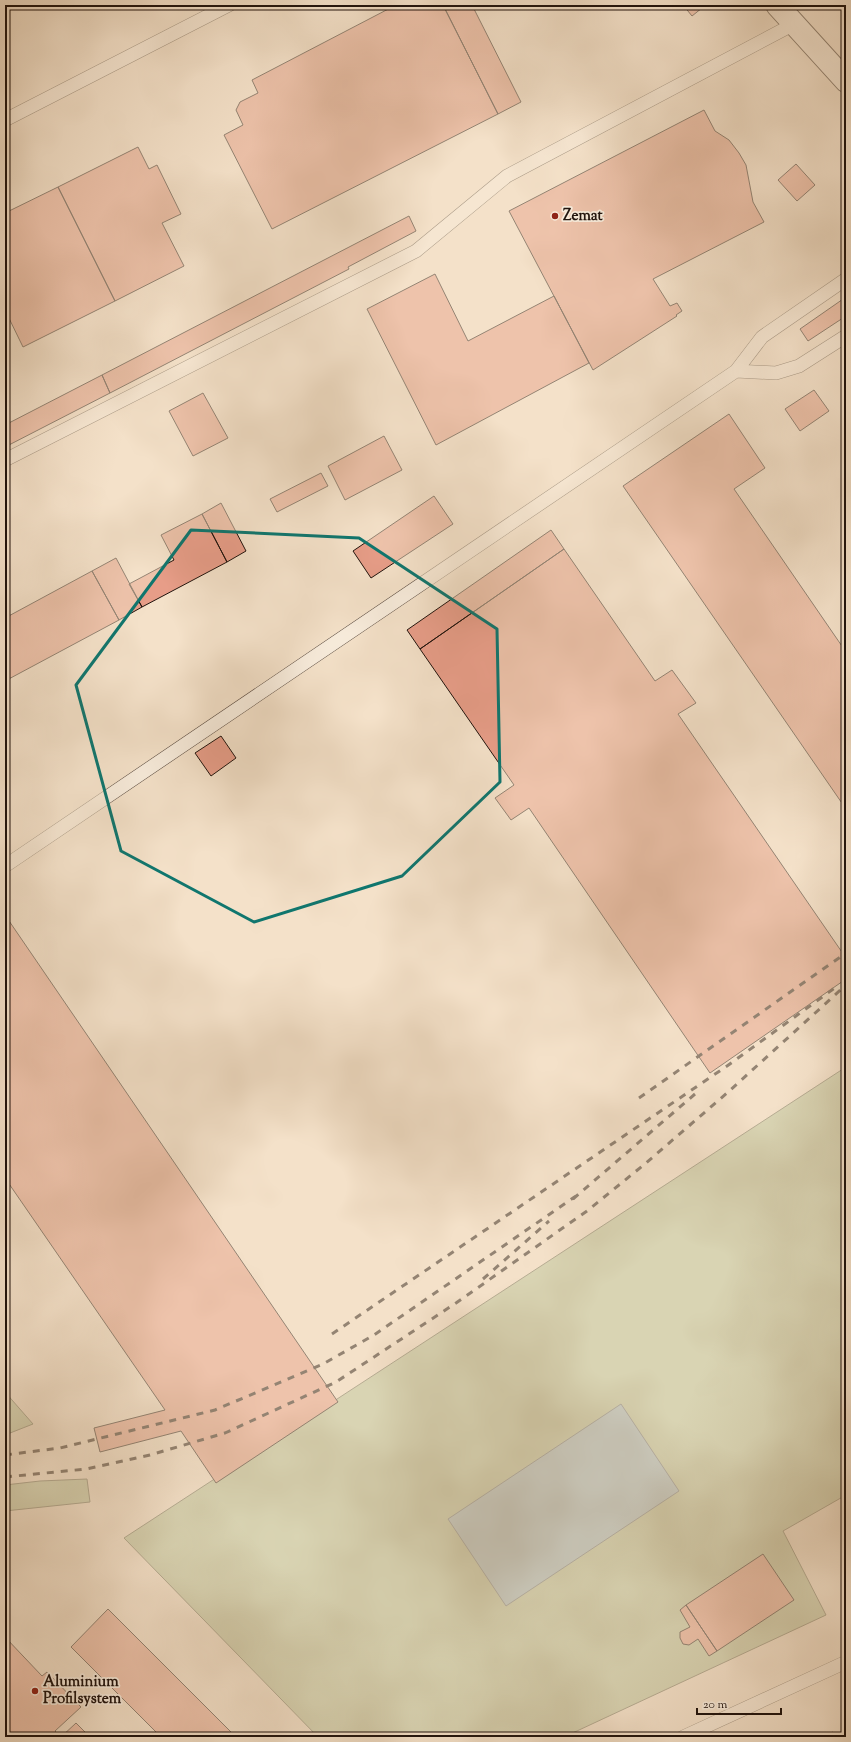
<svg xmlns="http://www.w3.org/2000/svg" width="851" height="1742" viewBox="0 0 851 1742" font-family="'Sorts Mill Goudy',serif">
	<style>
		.green { fill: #b8c399; stroke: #6c6b53 }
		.water { fill: #a2bac2; stroke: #6e777a }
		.building { fill: #e79d88; stroke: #20130d }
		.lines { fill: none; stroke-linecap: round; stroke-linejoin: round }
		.lane-casing { stroke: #55463c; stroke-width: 14 }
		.secondary-casing { stroke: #20130d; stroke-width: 24 }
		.lane { stroke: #f8ecdc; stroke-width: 13 }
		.secondary { stroke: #f8ecdc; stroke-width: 22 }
		.rail { stroke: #20130d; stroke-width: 3; stroke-dasharray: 7 7; stroke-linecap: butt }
		.marked { fill: none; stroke: #0f766e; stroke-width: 3; stroke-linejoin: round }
		.poi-dot { fill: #8f2418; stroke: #f8ecdc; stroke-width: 1.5 }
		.labels { text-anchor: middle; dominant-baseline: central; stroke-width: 3.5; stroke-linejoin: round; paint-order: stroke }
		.poi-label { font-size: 15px; font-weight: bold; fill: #20130d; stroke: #f8ecdc; text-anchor: start }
	</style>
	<rect width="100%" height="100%" fill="#f4e1c9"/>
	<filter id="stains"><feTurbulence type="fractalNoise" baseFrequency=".005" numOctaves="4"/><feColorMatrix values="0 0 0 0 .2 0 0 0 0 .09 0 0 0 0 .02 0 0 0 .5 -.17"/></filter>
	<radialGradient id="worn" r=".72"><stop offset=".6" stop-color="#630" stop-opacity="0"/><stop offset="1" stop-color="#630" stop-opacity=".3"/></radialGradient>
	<!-- green -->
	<path class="green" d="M846,1067V1495L783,1531L826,1615L564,1737H318L124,1538Z
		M5,1392L33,1424L5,1435Z
		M87,1479L90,1502L5,1511V1485L40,1481Z"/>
	<!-- water -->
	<path class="water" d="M621,1404L679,1491L506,1606L448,1519Z"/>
	<!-- building -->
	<path class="building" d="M396,5H443L498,114L272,229L224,135L243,125L236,110L240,102L258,93L252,80Z
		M443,5H472L521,102L498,114Z
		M683,5H699L702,8L692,16Z
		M704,110L715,131L729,140L739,153L746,165L753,202L764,222L653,279L670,306L677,303L682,311L676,315L677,316L593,370L509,211Z
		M138,147L149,169L157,165L181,214L162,223L184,266L115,301L58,187Z
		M796,164L815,185L797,201L778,180Z
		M58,187L115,301L23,347L5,310V213Z
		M409,216L416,231L348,267L349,269L110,393L102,375Z
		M435,274L468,341L554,296L589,363L436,445L367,309Z
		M846,297V316L808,341L800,329Z
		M102,375L110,393L5,447V425Z
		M814,390L829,411L800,431L785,409Z
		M203,393L228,438L193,456L169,411Z
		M729,414L765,468L734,489L846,652V809L623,486Z
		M384,436L402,470L345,500L328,466Z
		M321,473L328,486L277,512L270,499Z
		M434,496L453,524L371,578L353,551Z
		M221,503L246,551L227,562L202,514Z
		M202,514L227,562L142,607L129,584L174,560L161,535Z
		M551,530L564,549L420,649L407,630Z
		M564,549L655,681L672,670L696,703L678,714L846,958V979L710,1073L529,808L511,820L495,798L514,785L420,649Z
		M116,558L142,607L119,620L92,571Z
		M92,571L119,620L5,681V618Z
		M221,736L236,758L211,776L195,753Z
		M5,915L338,1402L216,1483L181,1431L100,1452L94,1428L165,1410L5,1178Z
		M763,1554L794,1600L717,1651L686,1605Z
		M686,1605L717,1651L709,1656L698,1639L689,1645L683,1644L680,1638V1632L690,1627L680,1610Z
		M108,1609L236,1737H161L71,1647Z
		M5,1637L42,1676L47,1672L81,1707L55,1731L61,1737H5Z
		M76,1723L90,1737H61Z
		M833,1732L836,1737H822Z"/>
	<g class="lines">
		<defs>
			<path id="lane" d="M5,120L229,5
				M736,371L776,373L799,366L846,336
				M5,460L416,251L507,176L794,24
				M5,866L736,371L762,337L846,279
				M683,1737L846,1662"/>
			<path id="secondary" d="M777,5L846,81"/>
		</defs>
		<!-- lane casing -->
		<use href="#lane" class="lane-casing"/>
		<!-- secondary casing -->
		<use href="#secondary" class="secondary-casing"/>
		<!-- lane -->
		<use href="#lane" class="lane"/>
		<!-- secondary -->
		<use href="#secondary" class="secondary"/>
		<!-- rail -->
		<path class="rail" d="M639,1098L846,953
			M573,1199L695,1094
			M483,1279L549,1221
			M332,1334L727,1066L836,987
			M5,1455L60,1448L215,1410L323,1364L374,1335L576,1196
			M5,1477L86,1469L150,1455L225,1433L336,1382L456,1303L587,1211L646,1163L727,1093L846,985"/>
	</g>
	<!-- marked area -->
	<path d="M0 0H851V1742H0ZM191,530L359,538L497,629L500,782L402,876L254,922L121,851L76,685Z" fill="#f4e1c9" fill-opacity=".55" fill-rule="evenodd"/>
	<path class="marked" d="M191,530L359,538L497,629L500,782L402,876L254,922L121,851L76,685Z"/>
	<!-- markers -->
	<g class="poi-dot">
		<circle cx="555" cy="216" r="4"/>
		<circle cx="35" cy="1691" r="4"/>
	</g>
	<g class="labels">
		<!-- poi labels -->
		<g class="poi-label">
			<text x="563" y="216">Zemat</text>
			<text x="43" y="1682">Aluminium<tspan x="43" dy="17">Profilsystem</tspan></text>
		</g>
	</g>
	<!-- margin -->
	<rect width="851" height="1742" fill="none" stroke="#f4e1c9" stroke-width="20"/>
	<rect x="6" y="6" width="839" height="1730" fill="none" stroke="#20130d" stroke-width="2"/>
	<rect x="10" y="10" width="831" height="1722" fill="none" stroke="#20130d"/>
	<!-- scale -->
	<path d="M697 1708v6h84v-6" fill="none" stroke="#20130d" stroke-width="2"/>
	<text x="703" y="1708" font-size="12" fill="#20130d" stroke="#f8ecdc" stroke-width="3" paint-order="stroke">20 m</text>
	<rect width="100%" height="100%" filter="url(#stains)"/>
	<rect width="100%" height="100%" fill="url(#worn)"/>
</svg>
